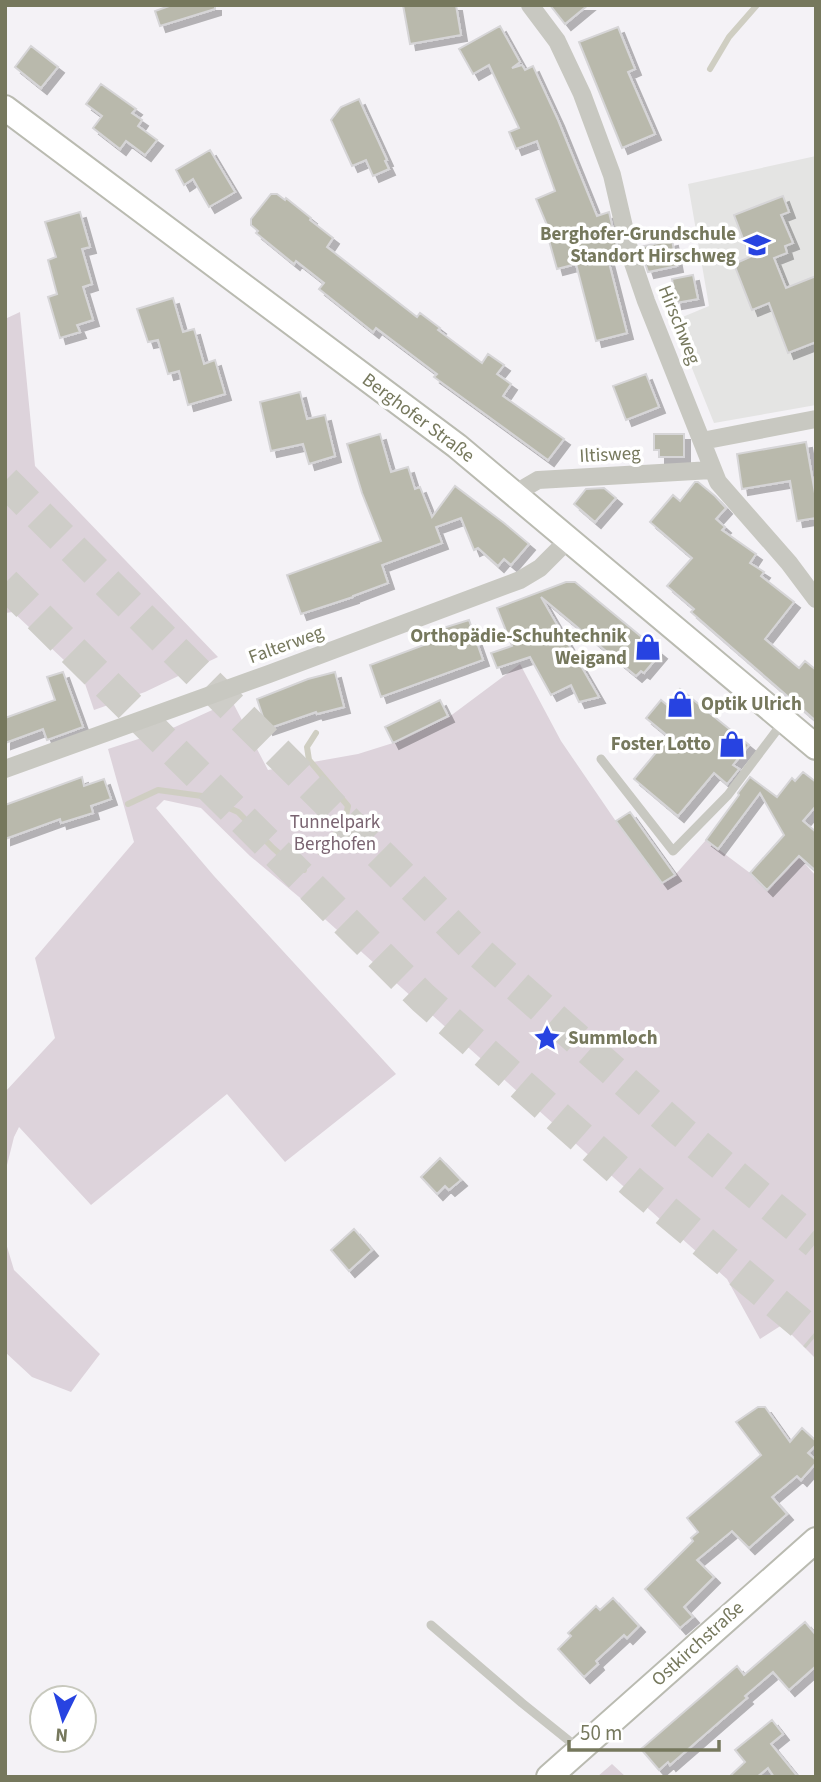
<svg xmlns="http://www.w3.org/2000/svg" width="821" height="1782" viewBox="0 0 821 1782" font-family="'Source Sans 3',sans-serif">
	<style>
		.built { fill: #e4e4e3 }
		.green { fill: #ddd3db }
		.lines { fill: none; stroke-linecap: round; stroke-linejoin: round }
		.stream { stroke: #cfcec2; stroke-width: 6 }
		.building { fill: #b9b9ac; stroke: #d6d5d7; stroke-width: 2; filter: url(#shadow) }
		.highway-tunnel { stroke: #cecdc8; stroke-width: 32; stroke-dasharray: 32 16; stroke-linecap: butt }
		.secondary-casing { stroke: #babbb1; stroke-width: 28 }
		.lane { stroke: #c8c8c1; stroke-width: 9 }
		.street { stroke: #c8c8c1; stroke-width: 18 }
		.secondary { stroke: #fff; stroke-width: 24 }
		.labels { text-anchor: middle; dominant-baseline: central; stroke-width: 7; stroke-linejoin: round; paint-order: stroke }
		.poi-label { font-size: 19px; font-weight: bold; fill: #76785d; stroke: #fff; text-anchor: end }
		.street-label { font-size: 19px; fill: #76785d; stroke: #fff }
		.park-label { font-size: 19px; fill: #7a6471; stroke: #fff }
	</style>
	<defs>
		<filter id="shadow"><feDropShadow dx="6" dy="6" stdDeviation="0" flood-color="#0004"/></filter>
	</defs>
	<rect width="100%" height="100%" fill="#f4f2f6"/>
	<!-- built -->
	<path class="built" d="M816,156V405L714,423L673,321L709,306L688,184Z"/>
	<!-- green -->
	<path class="green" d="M20,312L35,466L218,657L145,692L94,710L83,678L13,612L5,613V319Z
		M520,664L561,741L615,820L662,883L675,875L706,840L750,873L767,889L799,857L816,876V1359L782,1325L760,1339L727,1279L317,912L250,856L201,808L164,800L156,808L214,876L396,1074L285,1162L227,1094L91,1205L19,1127L14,1137L7,1165L5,1164V1092L55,1038L35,958L134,842L108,749L175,727L232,701L268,770L358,754L393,743L449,717Z
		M5,1240L14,1270L100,1354L71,1392L32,1377L5,1352Z
		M612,1764L626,1777H597Z"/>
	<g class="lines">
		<!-- stream -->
		<path class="stream" d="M710,69L729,37L757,5
			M316,733L307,747L309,760L348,806L344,824L320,852
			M128,804L158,790L202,796L238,812L273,848L297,869L304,870"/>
	</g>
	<!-- building -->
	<path class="building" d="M172,5H215V9L160,26L155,11Z
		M403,5H456L461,35L410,44Z
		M550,5H588L565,24Z
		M500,26L520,62L512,68L522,65L525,70L533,66L558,120L597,216L609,212L618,251L607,255L627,333L596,341L576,264L557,269L546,230H549L536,199L555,191L537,141L516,149L509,132L519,128L489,65L473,74L459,49Z
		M618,27L635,69L628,72L655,134L622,148L579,42Z
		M31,46L58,67L41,88L15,67Z
		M101,84L136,109L132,113L142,120L138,126L157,140L145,155L126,141L120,149L93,128L102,116L86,104Z
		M359,99L387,160L385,161L389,169L373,176L366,160L352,166L331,120L341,107Z
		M210,150L235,192L209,207L193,179L184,185L176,170Z
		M271,194H277L285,200L286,198L311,218L310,220L333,238L327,247L417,317L420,313L440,328L438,330L482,363L488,354L504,365L497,374L511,384L503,396L564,439L548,460L434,377L437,374L376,328L373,332L319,289L324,283L296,261L294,264L256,233L258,231L251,225V219Z
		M783,196L789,212L781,215L793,243L785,246L787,253L774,258L786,288L816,276V342L788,353L769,303L752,310L734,264L750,257L734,215Z
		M80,212L90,247L82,249L92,284L83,287L93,320L77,325L80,332L60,338L48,297L57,294L48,260L56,257L45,222Z
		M672,240L677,266L648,272L640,247Z
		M693,275L698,299L676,303L672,279Z
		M173,298L183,332L194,329L204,364L215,360L225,394L188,405L179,371L168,374L158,340L148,342L137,309Z
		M646,374L659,407L626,420L613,386Z
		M300,392L307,419L325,415L335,456L309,464L303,444L271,451L260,402Z
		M380,434L391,472L408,467L415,489L420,487L432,517L455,486L504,523L529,544L511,565L504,559L498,566L478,548L474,550L461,518L436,527L442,543L382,565L388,583L353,596V597L301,614L287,575L381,541L362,493L347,444Z
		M654,434H684V457H659V450H654Z
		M806,442L816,499V518L797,521L790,481L742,489L737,454Z
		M695,482H698L715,496L726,508L716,519L725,527L722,530L756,554L750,563L764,572L761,576L794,602L765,639L799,668L805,661L816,670V721L691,612L694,609L667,586L692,558L650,522L673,495L680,501Z
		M604,488L616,498L595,522L574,504L586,489Z
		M566,582H575L661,653L644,673L641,671L636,676L541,597L599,697L579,702L571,685L551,695L530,657L497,668L491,653L512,646L497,608Z
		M469,620L483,660L381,697L370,665L432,642L430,637L445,631L443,628Z
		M63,672L83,727L47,740L43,729L5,743V718L55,700L47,677Z
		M335,672L344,707L317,714L316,712L267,729L257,699L308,679Z
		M680,689L749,745L733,765L739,769L727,784L714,773L678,816L634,779L669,737L646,718L661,700L667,705Z
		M440,700L448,716L393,743L385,727Z
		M803,772L816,782V806L803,821L816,832V871L799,856L767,890L750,873L784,835L760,793L718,849L706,840L739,795L738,793L750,777L777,797L792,778L795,781Z
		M82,777L84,786L104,779L111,799L91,806L93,813L61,823L60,819L5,839V805Z
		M630,812L675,875L662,883L616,821Z
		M440,1158L461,1180L449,1190L445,1186L437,1194L421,1177Z
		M354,1229L372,1250L349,1271L331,1250Z
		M758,1407H765L790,1442L802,1428L816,1441V1445L808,1453L816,1460V1463L801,1480L797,1476L772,1497L787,1514L749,1548L732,1531L697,1560L714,1577L684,1607L693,1617L680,1628L645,1589L693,1541L691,1538L698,1532L687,1518L761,1455L736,1422Z
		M613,1598L639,1626L627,1638L624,1635L596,1661L598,1664L584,1677L558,1649L571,1636L568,1633L596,1606L600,1610Z
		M805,1622L816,1635V1666L789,1690L773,1672L745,1696L747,1698L670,1765L668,1762L659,1770L641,1749L737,1666L744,1675Z
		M772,1720L783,1734L771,1744L798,1777H774L768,1768L757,1777H729L745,1762L735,1750Z"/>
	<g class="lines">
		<!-- highway-tunnel -->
		<path class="highway-tunnel" d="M5,481L472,946L681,1131L816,1243
			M5,583L423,998L634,1184L816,1336"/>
		<defs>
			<path id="secondary" d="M5,108L457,446L816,747
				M549,1777L816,1540"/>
		</defs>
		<!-- secondary casing -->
		<use href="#secondary" class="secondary-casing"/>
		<!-- lane -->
		<path class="lane" d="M601,759L673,851L728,795L783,722
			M431,1625L522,1703L578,1748"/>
		<!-- street -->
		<path class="street" d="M530,5L557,41L582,94L612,175L631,257L646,301L718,482L789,563L816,599
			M702,441L816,419
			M517,497L526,487L538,480L712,470
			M5,769L269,674L520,580L540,568L568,540"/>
		<!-- secondary -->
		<use href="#secondary" class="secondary"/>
	</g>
	<!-- icons -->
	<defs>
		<symbol id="school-bare" viewBox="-9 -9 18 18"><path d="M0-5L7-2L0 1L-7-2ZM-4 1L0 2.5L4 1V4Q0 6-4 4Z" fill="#2743e1" stroke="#fff" stroke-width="2.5" paint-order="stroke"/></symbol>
		<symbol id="shop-bare" viewBox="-9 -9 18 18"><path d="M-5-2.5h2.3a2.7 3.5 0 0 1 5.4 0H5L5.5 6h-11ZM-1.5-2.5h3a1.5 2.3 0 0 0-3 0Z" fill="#2743e1" stroke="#fff" stroke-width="2.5" paint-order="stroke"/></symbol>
		<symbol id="sight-bare" viewBox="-9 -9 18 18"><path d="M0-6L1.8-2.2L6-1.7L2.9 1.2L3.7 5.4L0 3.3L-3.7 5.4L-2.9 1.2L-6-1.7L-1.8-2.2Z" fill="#2743e1" stroke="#fff" stroke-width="2.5" paint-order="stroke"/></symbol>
	</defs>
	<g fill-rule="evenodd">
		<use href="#school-bare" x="738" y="226" width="38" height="38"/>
		<use href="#shop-bare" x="629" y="628" width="38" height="38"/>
		<use href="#shop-bare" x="661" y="685" width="38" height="38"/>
		<use href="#shop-bare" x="713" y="725" width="38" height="38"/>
		<use href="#sight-bare" x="528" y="1019" width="38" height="38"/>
	</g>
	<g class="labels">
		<!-- poi labels -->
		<g class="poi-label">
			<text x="736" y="234">Berghofer-Grundschule<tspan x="736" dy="22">Standort Hirschweg</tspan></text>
			<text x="627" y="636">Orthopädie-Schuhtechnik<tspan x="627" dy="22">Weigand</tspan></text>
			<text x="701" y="704" text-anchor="start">Optik Ulrich</text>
			<text x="711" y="744">Foster Lotto</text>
			<text x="568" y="1038" text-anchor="start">Summloch</text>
		</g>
		<!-- street labels -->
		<g class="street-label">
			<text transform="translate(679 325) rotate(68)">Hirschweg</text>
			<text transform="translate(418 418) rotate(37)">Berghofer Straße</text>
			<text transform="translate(610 455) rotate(-3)">Iltisweg</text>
			<text transform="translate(286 645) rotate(-20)">Falterweg</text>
			<text transform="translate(698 1644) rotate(-42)">Ostkirchstraße</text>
		</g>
		<!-- park labels -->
		<g class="park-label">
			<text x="335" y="822">Tunnelpark<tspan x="335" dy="22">Berghofen</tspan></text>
		</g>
	</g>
	<!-- border -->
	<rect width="821" height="1782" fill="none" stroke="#76785d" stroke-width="14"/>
	<!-- north arrow -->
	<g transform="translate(63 1719) rotate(185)"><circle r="33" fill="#ffffff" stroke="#c8c9be" stroke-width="2"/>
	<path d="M0-5L12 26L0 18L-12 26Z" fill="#2743e1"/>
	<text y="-10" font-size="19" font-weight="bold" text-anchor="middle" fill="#76785d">N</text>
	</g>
	<!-- scale -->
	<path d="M569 1740v10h150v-10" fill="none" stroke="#76785d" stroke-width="3.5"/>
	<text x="580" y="1740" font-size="21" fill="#76785d" stroke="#ffffff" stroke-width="5" paint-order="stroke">50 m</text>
</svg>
